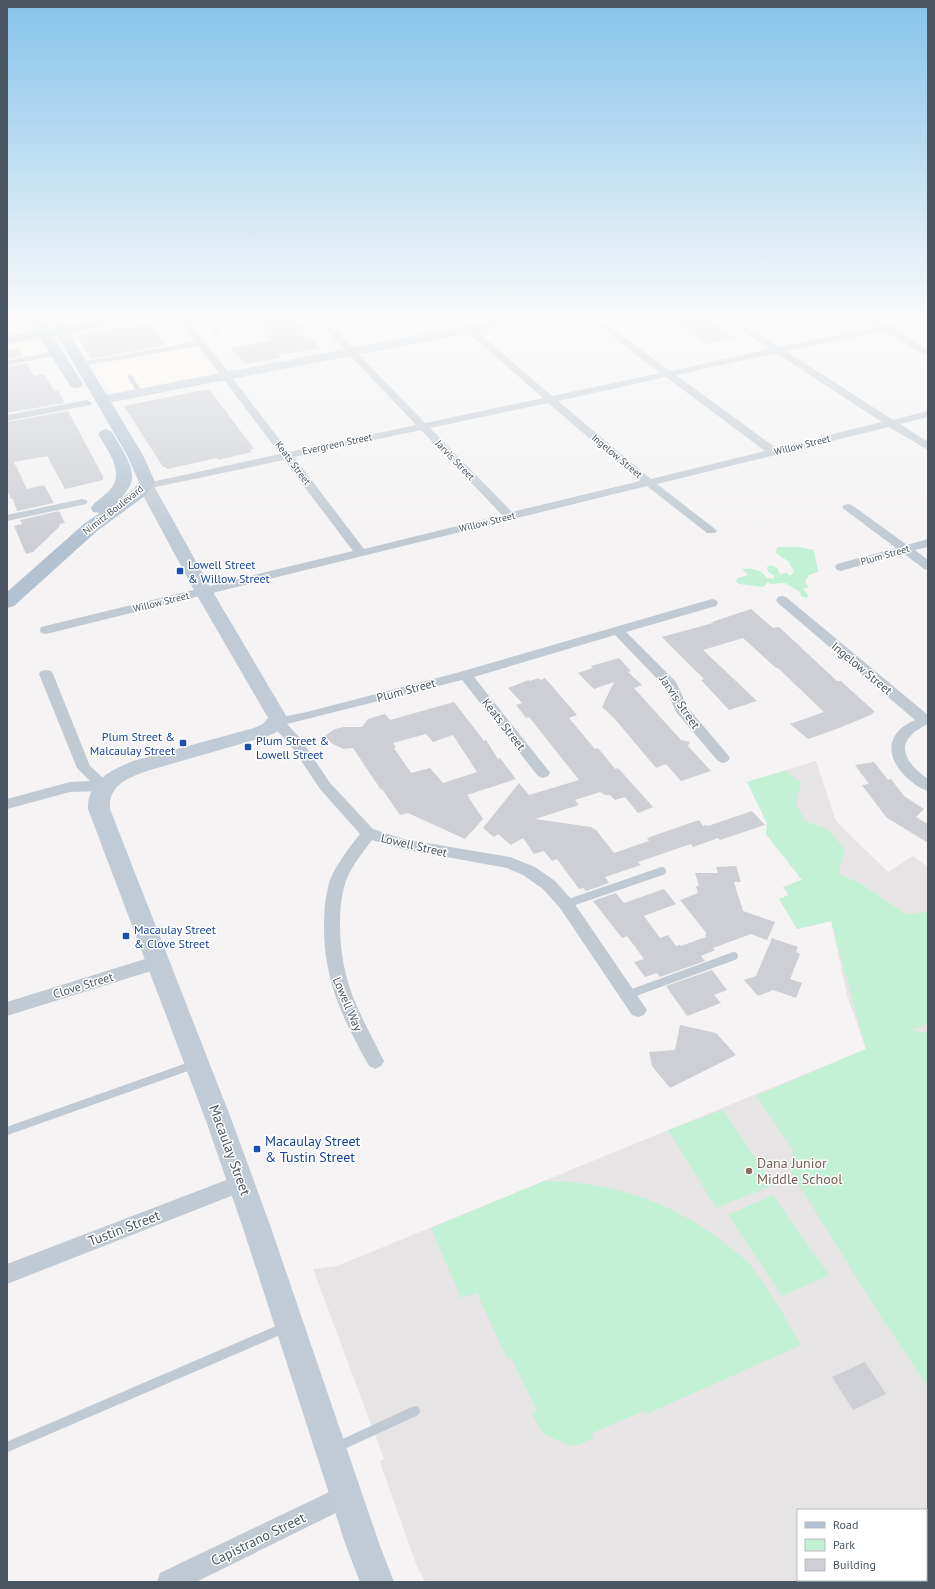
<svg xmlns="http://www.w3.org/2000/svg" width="935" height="1589" viewBox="0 0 935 1589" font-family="'PT Sans',sans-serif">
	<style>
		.commercial { fill: #fdf9ef }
		.education { fill: #e6e4e5; fill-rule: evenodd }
		.green { fill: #c3f1d5 }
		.building { fill: #cdcfd5; fill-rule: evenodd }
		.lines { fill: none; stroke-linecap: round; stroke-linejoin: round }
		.lane-far2 { stroke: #c1cad2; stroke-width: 4.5 }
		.lane-far1 { stroke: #c1cad2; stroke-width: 8 }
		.lane { stroke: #c1cad2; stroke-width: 10 }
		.street { fill: #c1cad2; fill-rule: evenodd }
		.secondary { fill: #c1cbd6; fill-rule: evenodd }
		.primary { fill: #b3c2d1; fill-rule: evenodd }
		.transit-dot { fill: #1a4fb4; stroke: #fff; stroke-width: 1.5 }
		.education-dot { fill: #8d6e63; stroke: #fff; stroke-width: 1.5 }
		.labels { text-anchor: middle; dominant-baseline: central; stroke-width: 3; stroke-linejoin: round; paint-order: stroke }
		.far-street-label { font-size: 10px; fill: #4a5661; stroke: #fff }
		.transit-label { font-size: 12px; fill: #164399; stroke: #fff; text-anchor: start }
		.street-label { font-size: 12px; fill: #4a5661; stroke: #fff }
		.near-transit-label { font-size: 14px; fill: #164399; stroke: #fff; text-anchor: start }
		.near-street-label { font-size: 14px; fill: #4a5661; stroke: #fff }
		.near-education-label { font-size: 14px; fill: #785e54; stroke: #fff; text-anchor: start }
	</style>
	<rect width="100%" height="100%" fill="#f5f3f3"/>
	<!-- commercial -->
	<path class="commercial" d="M195,316H273L275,318L253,322L259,331L214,339Z
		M161,318L172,320L209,368L205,375L111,393L76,335Z
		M31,343L39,345L44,358L7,366V346Z"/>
	<!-- education -->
	<path class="education" d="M816,761L836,821L888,872L913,856L928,867V1582H425L416,1564L380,1462L384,1459L313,1269L337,1266L866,1049L847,995L831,921L797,929L779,899L789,895L783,887L802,880L766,834L767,823L747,782ZM798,1510H926V1580H798Z"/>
	<!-- green -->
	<path class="green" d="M777,547H798L814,550L818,572L809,575L805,582L809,587L803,589L809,596L806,598L801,596L800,592L785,583L771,584L768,582L763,587L739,584L736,582L737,578L748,575L742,569C750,567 763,570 766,578L773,579L775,576L768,572L767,567L771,565L777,568L780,574L787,573L790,576L794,572L789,562L776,553Z
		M784,771L801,782L796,804L805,821L829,830L845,850L838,874L860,883L906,914L928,912V1023L912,1030L928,1033V1387L881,1317L789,1169L793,1150L756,1096L866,1049L831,921L797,929L779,899L789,895L783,887L802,880L766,834L767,823L747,782Z
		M723,1110L773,1185L716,1208L668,1130Z
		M544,1181C611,1181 675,1203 727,1245C736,1252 747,1260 754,1270C772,1293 786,1320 801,1345L647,1414L644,1411L592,1433L594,1438L578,1445H569L543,1434L532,1414L537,1411L511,1358L507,1359L477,1293L461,1298L431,1228Z
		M773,1195L829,1275L782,1296L728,1215Z"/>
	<!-- building -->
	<path class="building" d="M72,316H110L77,322Z
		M664,316H703L736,338L706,344Z
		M295,318L305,329L302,330L320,348L278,355L280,358L245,364L230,348L270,341L253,322L269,319L271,322Z
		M143,323L149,324L166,345L91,359L77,336L80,333Z
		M18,348L23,356L7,359V350Z
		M27,363L34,376L44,374L54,391L58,390L64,403L7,413V367Z
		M203,390H210L254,449L250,450L252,452L218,460L217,458L167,469L165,467H163L124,406Z
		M68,411L104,478H102L103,480L65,489L47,456L14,462L27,489L44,485L54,503L17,511L13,499H11L7,490V422Z
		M59,511L65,523L59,524L60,526L33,552L26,554L14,526L22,524L20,520Z
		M751,609L773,628L779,627L837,681H841L875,712L872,713L873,714L834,730L808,739L790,724L824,712L778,668H776L743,638L703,650L757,701L729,710L701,680L704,679L662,637L713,623L712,622Z
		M619,658L631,671L628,672L642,685L634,688L681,740L690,742L688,746L711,771L681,781L666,764L656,768L615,719L602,707L614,682L594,689L578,673L593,668L591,666Z
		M539,678L540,680L545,678L577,715L569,718L595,749L598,748L615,769L618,768L653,807L638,813L625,797L615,800L610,795H605L600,792L575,800L579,805L535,819L591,827L596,830L614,853L649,841L647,838L699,820L703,826L706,825L708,826L752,811L765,825L720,840L718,838L693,847L691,844L638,862L641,865L605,877L609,883L586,891L583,888L579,889L557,859L552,861L544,851L534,854L523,838L511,845L498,834L494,837L483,828L519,783L529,795L579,780L529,717L526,718L516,705L522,703L508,688L529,680L530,681Z
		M454,702L481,737L484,741L486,740L498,759L500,758L516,779L467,795L483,819L465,839L408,813L400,815L382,789L381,790L353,748L343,749L333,744L323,737L335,729L344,727H362L368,719L385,714L390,720ZM426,734L433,742L453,735L477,772L443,783L430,768L411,773L394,748L396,747L393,743Z
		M874,762L888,780L891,779L904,796L924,809L916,817L928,824V843L886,817L862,785L869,784L855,765Z
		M736,866L741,882H734L743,911L775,922L767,940L751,934L713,948L715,950L701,956L705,961L660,977L657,973L645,977L634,962L644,959L627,936L622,938L593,901L616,893L624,903L664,889L676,904L644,916L660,938L668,935L676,946L680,945L681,946L706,937L705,935L707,934L680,900L698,893L696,886H699L695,873H718L716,867Z
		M772,938L798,947L796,952L800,954L790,979L802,983L796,998L773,990L758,996L744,980L756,976Z
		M712,970L727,990L714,995L721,1003L687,1016L666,986Z
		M680,1025L716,1033L736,1055L670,1088L652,1066L649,1052L675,1050Z
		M865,1362L886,1394L853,1410L832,1377Z"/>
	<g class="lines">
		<!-- lane-far2 -->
		<path class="lane-far2" d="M216,333L213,327L237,320L234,316
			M7,363L56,353
			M82,364L202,343
			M130,377L140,392"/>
		<!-- lane-far1 -->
		<path class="lane-far1" d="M566,904L662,871
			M627,995L734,956
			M7,1131L193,1065"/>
		<!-- lane -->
		<path class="lane" d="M7,1447L284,1328
			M337,1447L415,1411"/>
		<!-- street -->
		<path class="street" d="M176,316H185L289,452L416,425L313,316H322L425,423L543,398L449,316H459L552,396L660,373L585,316H595L670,371L770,349L721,316H731L780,347L875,327L859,316H870L885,325L928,316V321L892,329L928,349V356L882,331L786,351L893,420L928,411V417L900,424L928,442V450L889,427L657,484L715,529L717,531L715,533H707L647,486L46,634L41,633L40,630L41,627L353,551L284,460L146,489L142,488L140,486L142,484L280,454ZM776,353L882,422L776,448L676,375ZM666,377L765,451L651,479L558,401ZM548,403L635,477L640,481L512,512L430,428ZM421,430L502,515L364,549L294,457Z
			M87,400L92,403L91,405L7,421V415Z
			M82,499L86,500L88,502L86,504L7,521V515Z
			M848,504L852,505L907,545L928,539V547L915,550L928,560V570L924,569L903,553L841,571L837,570L835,567L837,564L896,548L844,509L842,507L844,505Z
			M782,596L786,597L928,715V724C894,740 901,760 928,779V791C920,789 913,783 907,778C885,757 885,733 915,720L778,603L776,600L778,597Z
			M712,599L716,600L718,603L716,606L626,632L676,682L688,708L728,755L730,758L728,761L723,763L718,761L676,712L665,687L615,635L474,677L548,770L550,773L548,776L543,778L538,776L462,680L287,724L300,738L330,783L373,829L403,839L510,857L535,867L555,881L572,900L647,1010L644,1015L638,1017L632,1015L560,908L543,889L523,875L507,868L402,849L372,840C364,851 354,863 348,876C341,892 340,909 340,926C341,984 359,1011 384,1061L381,1066L375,1069L369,1066C344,1021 324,982 324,928C324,912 325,896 330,880C337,863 349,848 360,834L320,789L290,744L271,725L269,722L271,719L307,712L460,672Z
			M46,670L51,671L53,674L90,766L112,786L110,789L105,791L70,792L7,809V799L70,782L90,781L77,768L39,674L41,671Z
			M158,955L164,957L167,962L164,967L7,1016V1002Z
			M242,1174L249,1177L252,1183L249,1189L7,1284V1264Z
			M346,1484L354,1488L358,1496L354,1504L196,1582H157L160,1573Z"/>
		<!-- secondary -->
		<path class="secondary" d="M516,316H543L541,319L537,320L102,404L97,403L95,400L97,397L102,396Z
			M146,481L151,483L154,486L213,592L288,719L277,732L268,736L147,771C128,778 108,785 110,809L232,1121L270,1225L380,1546L394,1582H360L346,1546L242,1225L206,1121L88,809C87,782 111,770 133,761L254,728L263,724L268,718L195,592L138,486L141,483Z"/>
		<!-- primary -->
		<path class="primary" d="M30,316H43L49,329L53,328L46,316H59L65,326L120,316H150L149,319L144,320L69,333L143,455L155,482L145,496L97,531L14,606L7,608V592L85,523L100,513L93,512L91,508C95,501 103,497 109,491C126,473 108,451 98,434L101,431L106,429L111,431C116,438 120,446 124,453C135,473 136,482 120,499L133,490L139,482L127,455L57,335L53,336L83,384L81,387L76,388L71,387L40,338L7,344V336L37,331Z"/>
	</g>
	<!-- sky -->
	<linearGradient id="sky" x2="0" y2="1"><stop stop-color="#85c3ea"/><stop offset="0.59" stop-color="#fafafa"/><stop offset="1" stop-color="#fafafa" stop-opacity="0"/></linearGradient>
	<rect width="935" height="539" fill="url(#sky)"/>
	<!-- markers -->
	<g class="transit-dot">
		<rect x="176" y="567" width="8" height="8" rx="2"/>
		<rect x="179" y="739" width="8" height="8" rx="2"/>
		<rect x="244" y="743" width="8" height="8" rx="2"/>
		<rect x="122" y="932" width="8" height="8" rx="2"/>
		<rect x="253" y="1145" width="8" height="8" rx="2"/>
	</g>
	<circle class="education-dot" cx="749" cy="1171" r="4"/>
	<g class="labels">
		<!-- far-street labels -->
		<g class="far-street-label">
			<text transform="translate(337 444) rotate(-12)">Evergreen Street</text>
			<text transform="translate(802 445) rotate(-14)">Willow Street</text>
			<text transform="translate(617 456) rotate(40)">Ingelow Street</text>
			<text transform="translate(455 460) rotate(46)">Jarvis Street</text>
			<text transform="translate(293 463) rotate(53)">Keats Street</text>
			<text transform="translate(113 510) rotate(-38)">Nimitz Boulevard</text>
			<text transform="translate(487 522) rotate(-14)">Willow Street</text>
			<text transform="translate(885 555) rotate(-16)">Plum Street</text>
			<text transform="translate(161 602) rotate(-14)">Willow Street</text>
		</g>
		<!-- transit labels -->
		<g class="transit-label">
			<text x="188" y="564">Lowell Street<tspan x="188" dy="14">&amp; Willow Street</tspan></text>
			<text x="175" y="736" text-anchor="end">Plum Street &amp;<tspan x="175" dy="14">Malcaulay Street</tspan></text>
			<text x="256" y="740">Plum Street &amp;<tspan x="256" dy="14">Lowell Street</tspan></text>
			<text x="134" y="929">Macaulay Street<tspan x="134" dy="14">&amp; Clove Street</tspan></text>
		</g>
		<!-- street labels -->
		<g class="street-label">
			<text transform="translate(862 668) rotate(40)">Ingelow Street</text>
			<text transform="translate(406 690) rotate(-15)">Plum Street</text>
			<text transform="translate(680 702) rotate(56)">Jarvis Street</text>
			<text transform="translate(504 724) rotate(52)">Keats Street</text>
			<text transform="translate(414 845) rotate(13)">Lowell Street</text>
			<text transform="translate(83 985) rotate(-17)">Clove Street</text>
			<text transform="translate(348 1004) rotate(67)">Lowell Way</text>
		</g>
		<!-- near-transit labels -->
		<g class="near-transit-label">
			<text x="265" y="1141">Macaulay Street<tspan x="265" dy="16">&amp; Tustin Street</tspan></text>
		</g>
		<!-- near-street labels -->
		<g class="near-street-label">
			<text transform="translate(230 1150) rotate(70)">Macaulay Street</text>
			<text transform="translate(124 1228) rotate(-21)">Tustin Street</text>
			<text transform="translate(258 1539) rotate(-26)">Capistrano Street</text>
		</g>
		<!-- near-education labels -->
		<g class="near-education-label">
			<text x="757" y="1163">Dana Junior<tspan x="757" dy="16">Middle School</tspan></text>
		</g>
	</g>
	<!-- border -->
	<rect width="935" height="1589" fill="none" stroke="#4a5661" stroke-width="16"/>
	<!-- legend -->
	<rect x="797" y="1509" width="130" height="72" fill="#ffffff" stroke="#b7bbc0"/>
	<rect x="805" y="1522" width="20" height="6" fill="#b3c2d1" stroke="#b7bbc0"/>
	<text x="833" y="1529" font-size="12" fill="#4a5661">Road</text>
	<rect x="805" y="1539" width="20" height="12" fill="#c3f1d5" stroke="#b7bbc0"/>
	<text x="833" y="1549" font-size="12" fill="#4a5661">Park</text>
	<rect x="805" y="1559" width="20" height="12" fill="#cdcfd5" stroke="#b7bbc0"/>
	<text x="833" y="1569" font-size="12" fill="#4a5661">Building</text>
</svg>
